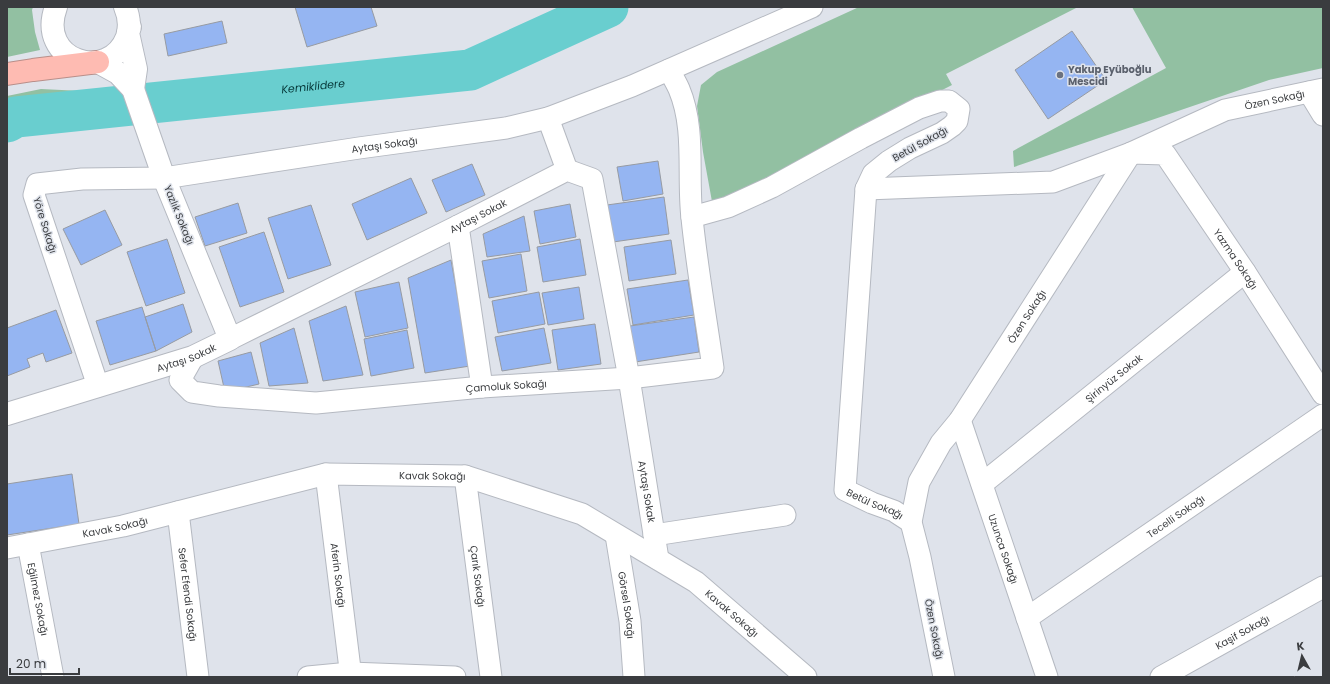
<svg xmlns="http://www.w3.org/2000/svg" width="1330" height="684" viewBox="0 0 1330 684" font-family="Poppins,sans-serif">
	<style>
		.green { fill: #92c0a2 }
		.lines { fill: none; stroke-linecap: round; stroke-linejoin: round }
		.river { stroke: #69cecf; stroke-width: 41 }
		.building { fill: #95b5f2; stroke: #979ba2 }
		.minor-casing { stroke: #b5b9c1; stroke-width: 23 }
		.tertiary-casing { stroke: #b5b9c1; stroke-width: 24 }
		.motorway-casing { stroke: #b98f8a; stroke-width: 24 }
		.minor { stroke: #fff; stroke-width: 21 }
		.tertiary { stroke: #fff; stroke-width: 22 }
		.motorway { stroke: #febbb2; stroke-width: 22 }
		.worship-dot { fill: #6b7280; stroke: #dfe3eb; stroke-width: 1.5 }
		.labels { text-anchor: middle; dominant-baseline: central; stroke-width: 3; stroke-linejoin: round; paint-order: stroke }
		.worship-label { font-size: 10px; font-weight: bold; fill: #5b616d; stroke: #dfe3eb; text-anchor: start }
		.street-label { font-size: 10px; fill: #3a3c3f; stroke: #dfe3eb }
		.water-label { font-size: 11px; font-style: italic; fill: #053738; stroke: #dfe3eb }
	</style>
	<rect width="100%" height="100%" fill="#dfe3eb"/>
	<!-- green -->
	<path class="green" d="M7,7H33L32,10L35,32L40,50L7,57Z
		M859,7H1078L946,74L952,85L713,207L703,152L697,106L701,85L717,72Z
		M1132,7H1323V68L1269,80L1014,167L1013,151L1166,68Z
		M41,89L103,92L7,103V96Z"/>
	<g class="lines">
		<!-- river -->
		<path class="river" id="s1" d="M7,122L16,117L470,70L608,7"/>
	</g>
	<!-- building -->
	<path class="building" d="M295,7H371L377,26L307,47Z
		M222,21L227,43L168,56L164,34Z
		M1072,31L1106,80L1048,119L1015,70Z
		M658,161L663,194L623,201L617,167Z
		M472,164L485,195L446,212L432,180Z
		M411,178L427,213L367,240L352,204Z
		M664,197L669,234L613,242L607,205Z
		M238,203L247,233L205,246L195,217Z
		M570,204L576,237L540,244L534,211Z
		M311,205L331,265L288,279L268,218Z
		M105,210L122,245L81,265L63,229Z
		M524,216L530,251L487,257L483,234Z
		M264,232L284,292L240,307L219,247Z
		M167,239L185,293L146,306L127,252Z
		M580,239L586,275L543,282L537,247Z
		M671,240L676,274L629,281L624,247Z
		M521,254L527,291L489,298L482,261Z
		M451,260L470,366L425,373L408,278Z
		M688,280L694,315L633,325L627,289Z
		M399,282L408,328L365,337L355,292Z
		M579,287L584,319L548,325L542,293Z
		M539,292L545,324L498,333L492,301Z
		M183,304L192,332L156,351L145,317Z
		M346,306L363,375L323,381L309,321Z
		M142,307L156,351L110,365L96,321Z
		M56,310L72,353L46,362L43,353L27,359L30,367L7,376V328Z
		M694,317L699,352L635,362L630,326Z
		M595,324L601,364L558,370L552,330Z
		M294,328L308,383L269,386L260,343Z
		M544,328L551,363L502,371L495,337Z
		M407,330L414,368L371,376L364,339Z
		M251,352L259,384L225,392L218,361Z
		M72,474L79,524L7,535V484Z"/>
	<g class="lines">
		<defs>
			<g id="minor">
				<path d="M1309,92L1323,115"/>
				<path d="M548,118L567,170"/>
				<path id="s2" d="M866,189L1053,182L1131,153L1165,154L1245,272L1323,394"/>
				<path id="s3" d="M692,217L728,207L772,187L861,138L919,108L940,101H949L959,109L957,121L952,126L942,133L910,148L889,161L873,174L866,189L845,490L872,503L894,511L911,522"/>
				<path d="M458,226L482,387"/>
				<path id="s4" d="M230,339L458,226L567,170L592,179L629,378L658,559"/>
				<path id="s5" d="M193,357L180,380L192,392L219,396L316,403L482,387L629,378L713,368C706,318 697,268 692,218C687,175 696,129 679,89C676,82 672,76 669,70"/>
				<path id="s6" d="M98,386L34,195L37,184L82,179L164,178L359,148L506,128L548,118L632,86L812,7"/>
				<path id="s7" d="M960,420L1047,677"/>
				<path id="s8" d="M326,474L351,677"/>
				<path id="s9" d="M465,476L491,677"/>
				<path id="s10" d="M982,484L1245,272"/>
				<path id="s11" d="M178,512L198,677"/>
				<path id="s12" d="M616,535L630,621L634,677"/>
				<path d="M654,535L785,515"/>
				<path id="s13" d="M28,544L53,677"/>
				<path id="s14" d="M7,548L123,526L326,474L465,476L582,514L696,582L806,677"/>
				<path id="s15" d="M1027,618L1323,415"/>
				<path d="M308,677L350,673L455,677"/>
				<path id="s16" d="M944,677L920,557L911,522L919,482L941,443L960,420L1131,153L1225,110L1323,89"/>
				<path id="s17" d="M1161,677L1323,587"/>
			</g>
			<g id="tertiary">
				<path d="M56,7C36,61 109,84 127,37C130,27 129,16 125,7"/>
				<path d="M130,27L128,33L136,69L133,89"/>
				<path id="s18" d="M7,414L193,357L230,339L164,178L133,89L118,73L98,62"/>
			</g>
			<path id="motorway" d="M7,74L33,70L98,62"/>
		</defs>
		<!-- minor casing -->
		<use href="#minor" class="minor-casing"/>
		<!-- tertiary casing -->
		<use href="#tertiary" class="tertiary-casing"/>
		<!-- motorway casing -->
		<use href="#motorway" class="motorway-casing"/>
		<!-- minor -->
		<use href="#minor" class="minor"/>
		<!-- tertiary -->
		<use href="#tertiary" class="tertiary"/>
		<!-- motorway -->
		<use href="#motorway" class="motorway"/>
	</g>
	<!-- markers -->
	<circle class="worship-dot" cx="1060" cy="75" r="4"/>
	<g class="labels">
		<!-- worship labels -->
		<g class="worship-label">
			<text x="1068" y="69">Yakup Eyüboğlu<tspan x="1068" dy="12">Mescidi</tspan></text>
		</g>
		<!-- street labels -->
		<g class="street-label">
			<text stroke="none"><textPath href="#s16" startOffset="745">Özen Sokağı</textPath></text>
			<text transform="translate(920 144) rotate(-29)">Betül Sokağı</text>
			<text stroke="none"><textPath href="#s6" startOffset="563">Aytaşı Sokağı</textPath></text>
			<text transform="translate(179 215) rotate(68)">Yazlık Sokağı</text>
			<text stroke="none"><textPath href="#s4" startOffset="277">Aytaşı Sokak</textPath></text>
			<text transform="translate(45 225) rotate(73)">Yöre Sokağı</text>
			<text stroke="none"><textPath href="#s2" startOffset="431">Yazma Sokağı</textPath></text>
			<text stroke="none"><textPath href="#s16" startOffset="397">Özen Sokağı</textPath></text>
			<text stroke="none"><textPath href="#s18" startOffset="188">Aytaşı Sokak</textPath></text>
			<text stroke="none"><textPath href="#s10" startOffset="169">Şirinyüz Sokak</textPath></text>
			<text stroke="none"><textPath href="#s5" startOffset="359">Çamoluk Sokağı</textPath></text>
			<text stroke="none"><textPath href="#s14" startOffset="434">Kavak Sokağı</textPath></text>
			<text stroke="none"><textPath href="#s4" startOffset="721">Aytaşı Sokak</textPath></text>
			<text stroke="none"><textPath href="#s3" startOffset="760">Betül Sokağı</textPath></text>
			<text stroke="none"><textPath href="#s15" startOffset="180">Tecelli Sokağı</textPath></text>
			<text stroke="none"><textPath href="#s14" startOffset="110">Kavak Sokağı</textPath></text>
			<text stroke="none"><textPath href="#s7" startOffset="136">Uzunca Sokağı</textPath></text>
			<text stroke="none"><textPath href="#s8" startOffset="102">Aferin Sokağı</textPath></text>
			<text stroke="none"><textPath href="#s9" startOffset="101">Çarık Sokağı</textPath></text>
			<text stroke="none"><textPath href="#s11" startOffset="83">Sefer Efendi Sokağı</textPath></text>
			<text stroke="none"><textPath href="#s13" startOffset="56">Eğilmez Sokağı</textPath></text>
			<text stroke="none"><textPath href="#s12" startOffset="71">Görsel Sokağı</textPath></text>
			<text stroke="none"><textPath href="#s14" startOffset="770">Kavak Sokağı</textPath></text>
			<text transform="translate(934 629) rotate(79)">Özen Sokağı</text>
			<text stroke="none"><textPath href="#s17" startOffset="93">Kaşif Sokağı</textPath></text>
		</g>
		<!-- water labels -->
		<g class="water-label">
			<text stroke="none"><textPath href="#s1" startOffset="309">Kemiklidere</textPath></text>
		</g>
	</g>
	<!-- border -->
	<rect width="1330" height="684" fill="none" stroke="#3a3c3f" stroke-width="16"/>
	<!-- north arrow -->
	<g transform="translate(1302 656) rotate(352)" stroke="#dfe3eb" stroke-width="3" paint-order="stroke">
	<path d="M0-3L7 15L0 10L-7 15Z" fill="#3a3c3f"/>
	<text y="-6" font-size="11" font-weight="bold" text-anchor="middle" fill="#3a3c3f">K</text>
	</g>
	<!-- scale -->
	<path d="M10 668v6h69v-6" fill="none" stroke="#3a3c3f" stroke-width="2"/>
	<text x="16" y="668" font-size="12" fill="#3a3c3f" stroke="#dfe3eb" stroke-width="3" paint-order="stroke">20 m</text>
</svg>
